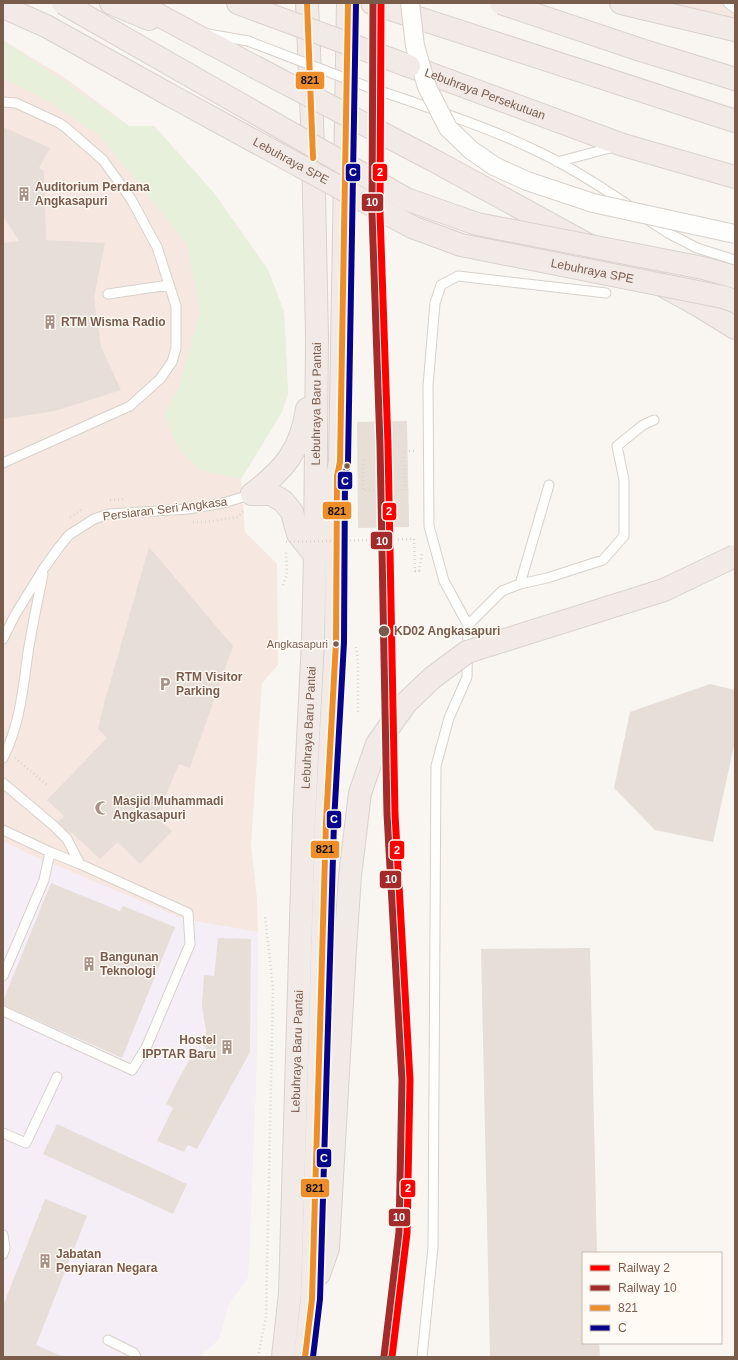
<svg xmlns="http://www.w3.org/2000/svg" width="738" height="1360" viewBox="0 0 738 1360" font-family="Arial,sans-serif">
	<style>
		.commercial { fill: #f6e8e1 }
		.education { fill: #f6eef6 }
		.green { fill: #e7f0db }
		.building { fill: #e6ded7 }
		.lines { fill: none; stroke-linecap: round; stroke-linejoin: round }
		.lane-casing { stroke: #d7d1cb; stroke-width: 11 }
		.highway-casing { stroke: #dad1cc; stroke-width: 24 }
		.path { stroke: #dcd5d0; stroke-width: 2.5; stroke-dasharray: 1 3; stroke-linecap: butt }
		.lane { stroke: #fefefd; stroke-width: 9 }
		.highway { stroke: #f2eae7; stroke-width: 22 }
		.lane-bridge-casing { stroke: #d7d1cb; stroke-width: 11; stroke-linecap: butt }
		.street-bridge-casing { stroke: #d7d1cb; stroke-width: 20; stroke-linecap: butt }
		.highway-bridge-casing { stroke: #dad1cc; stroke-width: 24; stroke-linecap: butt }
		.path-bridge { stroke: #dcd5d0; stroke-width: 2.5; stroke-dasharray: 1 3; stroke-linecap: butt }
		.lane-bridge { stroke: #fefefd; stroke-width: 9 }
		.street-bridge { stroke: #fefefd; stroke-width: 18 }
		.highway-bridge { stroke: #f2eae7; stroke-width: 22 }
		.bus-1-casing { stroke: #fffaf3; stroke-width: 9 }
		.bus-2-casing { stroke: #fffaf3; stroke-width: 9 }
		.bus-1 { stroke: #ed8e2a; stroke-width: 6 }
		.bus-2 { stroke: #06038d; stroke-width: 6 }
		.rail-1-casing { stroke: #fffaf3; stroke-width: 10 }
		.rail-2-casing { stroke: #fffaf3; stroke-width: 10 }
		.rail-1 { stroke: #f00; stroke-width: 7 }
		.rail-2 { stroke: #a52a2a; stroke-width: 7 }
		.bus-dot { fill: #7a5c4d; stroke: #fffaf3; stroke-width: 1.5 }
		.labels { text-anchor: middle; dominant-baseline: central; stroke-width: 3; stroke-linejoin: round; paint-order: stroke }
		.bus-label { font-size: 11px; fill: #7a5c4d; stroke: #fffaf3; text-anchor: end }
		.street-label { font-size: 12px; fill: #7a5c4d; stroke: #fffaf3 }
		.poi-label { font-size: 12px; font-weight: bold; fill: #7a5c4d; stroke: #fffaf3; text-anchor: start }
		.stop-label { font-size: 12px; font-weight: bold; fill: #7a5c4d; stroke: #fffaf3; text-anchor: start }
		.line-badge { stroke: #fffaf3; stroke-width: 1.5 }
		.badge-label { font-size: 11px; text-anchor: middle; font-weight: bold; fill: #fff }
		.pale-badge-label { font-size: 11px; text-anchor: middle; font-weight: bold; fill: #111 }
	</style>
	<rect width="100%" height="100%" fill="#f9f5f0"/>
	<!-- commercial -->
	<path class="commercial" d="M664,3H735V26Z
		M3,40L68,80L129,126H154L214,193L268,270L284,312L288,393L282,412L241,479L245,532L277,564L278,665L262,683L251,845L257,898L258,932L256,1082L248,1277L228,1305L219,1339L199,1357H3Z"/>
	<!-- education -->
	<path class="education" d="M3,841L31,855L184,919L258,932L256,1082L248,1277L228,1305L219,1339L199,1357H3Z"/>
	<!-- green -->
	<path class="green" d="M3,40L129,126H154L214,193L268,270L284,312L288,393L282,412L241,479L199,470L177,446L164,415L179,387L200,312L187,244L100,136L51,103L3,78Z"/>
	<!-- building -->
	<path class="building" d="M3,127L50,148L39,168L44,171L46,240L105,243L94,297L101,347L121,390L55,411L3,419V243L19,241L3,216Z
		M407,421L409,527L358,528L357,422Z
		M149,547L233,646L190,768L179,764L157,817L172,831L140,864L118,842L100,859L71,832L70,834L58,822L64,816L47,800L107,738L98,729L104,704Z
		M710,684L735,690V741L713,842L655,830L614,788L630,712Z
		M51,883L120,911L123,906L175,927L122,1058L3,1005V1001Z
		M218,938L251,939L250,1052L197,1149L188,1145L184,1152L157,1141L173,1108L166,1104L178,1080L194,1052L205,1056L206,1031L202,1006L204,975L214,976Z
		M590,948L597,1253H583V1343H599L600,1357H490L481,949Z
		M57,1124L187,1184L173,1214L43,1154Z
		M45,1199L87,1216L36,1345L64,1357H3V1306Z"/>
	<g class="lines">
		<defs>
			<path id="lane" d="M728,3L735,8
				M208,34L248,41
				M410,101C454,117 499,132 541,153C572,168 600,186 628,205
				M3,102L16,103L59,123L65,127L103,160L131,199L157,247L176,306V348L172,362L160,379L130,406L3,463
				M557,162L614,147
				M648,220L668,233L697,248L735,260
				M108,294L169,285
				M520,584L549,485
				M468,625L502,591L520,584L547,578L603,560L624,536V480L617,446L643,425L654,420
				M3,639L15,615L44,568L60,546L69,535L94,519L109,514L188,509L223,503L253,494
				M3,758C20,725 23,688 28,653C32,626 38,600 43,574
				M3,783L54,826L67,839L80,864
				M3,830L50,852L80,864L188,913L190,944L146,1048L132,1070L3,1011
				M3,976L44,880L50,852
				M3,1133L26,1143L57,1077
				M3,1235L5,1248L3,1254
				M108,1340L134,1353L136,1357
				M422,1357L433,1247L436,766L449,718L467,677L468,625L444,581L429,526L428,386L435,303L441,285L458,276L606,293"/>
			<g id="highway">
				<path d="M111,3L149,19"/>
				<path d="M136,3L255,67"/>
				<path d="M238,3L262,12"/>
				<path d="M372,3L735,121"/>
				<path d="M621,3L735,30"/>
				<path d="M3,7L46,26L168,94"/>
				<path d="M641,50L735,79"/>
				<path id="s1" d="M409,66L623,145L735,177"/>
				<path d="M433,160L698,305L735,328"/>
				<path d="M252,494C284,470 301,450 307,409"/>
				<path d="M252,494H271L283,501L292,512L298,534L315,555"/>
				<path d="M319,1274L328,1248L345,949"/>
				<path id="s2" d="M283,1357L290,1293L304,819L313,641L315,555L317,336L313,147L307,3"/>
				<path d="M305,1357L312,1299L326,822L336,642L337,476L340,462L348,3"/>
			</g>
		</defs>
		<!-- lane casing -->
		<use href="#lane" class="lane-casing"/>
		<!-- highway casing -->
		<use href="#highway" class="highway-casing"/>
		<!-- path -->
		<path class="path" d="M363,460V490H405L404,451H417
			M110,500L125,499
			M70,517L81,510
			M193,522H205L238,517L243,511
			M414,539L415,571H419L422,553
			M283,585L287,574L286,550
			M356,647L358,661V712
			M15,758L47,785
			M258,1357L266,1317L273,989L265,916"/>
		<!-- lane -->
		<use href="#lane" class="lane"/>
		<!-- highway -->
		<use href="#highway" class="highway"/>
		<defs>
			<path id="lane-bridge" d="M248,41L368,87L410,101"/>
			<path id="street-bridge" d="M410,3L415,46L427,87L448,128L471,150L494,166L527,181L593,203L735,234"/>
			<g id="highway-bridge">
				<path d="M63,3L406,199L477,224L703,268L735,277"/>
				<path d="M501,3L641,50"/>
				<path d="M262,12L409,66"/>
				<path d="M255,67L433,160"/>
				<path id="s3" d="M168,94L412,227L461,245L723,297L735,301"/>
				<path d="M345,949L350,876L360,793L377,744L406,703L432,678L467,652L664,590L735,556"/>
			</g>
		</defs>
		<!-- lane-bridge casing -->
		<use href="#lane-bridge" class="lane-bridge-casing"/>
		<!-- street-bridge casing -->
		<use href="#street-bridge" class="street-bridge-casing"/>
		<!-- highway-bridge casing -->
		<use href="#highway-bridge" class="highway-bridge-casing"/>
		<!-- path-bridge -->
		<path class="path-bridge" d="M286,542L414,539"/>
		<!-- lane-bridge -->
		<use href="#lane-bridge" class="lane-bridge"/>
		<!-- street-bridge -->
		<use href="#street-bridge" class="street-bridge"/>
		<!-- highway-bridge -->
		<use href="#highway-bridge" class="highway-bridge"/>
		<defs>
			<path id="bus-1" d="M307,3L313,158
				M305,1357L312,1299L326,822L336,642L337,476L340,462L348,3"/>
			<path id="bus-2" d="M313,1357L320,1299L334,822L344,642L345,477L348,462L356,3"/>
		</defs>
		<!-- bus-1 casing -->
		<use href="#bus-1" class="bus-1-casing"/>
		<!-- bus-2 casing -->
		<use href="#bus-2" class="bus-2-casing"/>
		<!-- bus-1 -->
		<use href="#bus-1" class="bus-1"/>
		<!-- bus-2 -->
		<use href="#bus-2" class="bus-2"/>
		<defs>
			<path id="rail-1" d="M381,3L380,213L388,445L395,814L410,1080L407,1233L392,1357"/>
			<path id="rail-2" d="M373,3L372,213L380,445L387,814L402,1080L399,1232L384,1356"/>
		</defs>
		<!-- rail-1 casing -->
		<use href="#rail-1" class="rail-1-casing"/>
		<!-- rail-2 casing -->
		<use href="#rail-2" class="rail-2-casing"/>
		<!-- rail-1 -->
		<use href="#rail-1" class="rail-1"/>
		<!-- rail-2 -->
		<use href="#rail-2" class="rail-2"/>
	</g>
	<!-- icons -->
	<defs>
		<symbol id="building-bare" viewBox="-9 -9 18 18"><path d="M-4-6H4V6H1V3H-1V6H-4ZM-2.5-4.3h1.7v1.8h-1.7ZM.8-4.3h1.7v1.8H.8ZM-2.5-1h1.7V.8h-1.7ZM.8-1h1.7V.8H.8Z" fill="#a69286" stroke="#fffaf3" stroke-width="2.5" paint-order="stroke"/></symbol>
		<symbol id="parking-bare" viewBox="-9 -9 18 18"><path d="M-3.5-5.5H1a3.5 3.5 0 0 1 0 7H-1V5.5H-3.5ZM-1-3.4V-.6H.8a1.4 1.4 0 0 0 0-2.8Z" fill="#a69286" stroke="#fffaf3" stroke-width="2.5" paint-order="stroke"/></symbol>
		<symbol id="mosque-bare" viewBox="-9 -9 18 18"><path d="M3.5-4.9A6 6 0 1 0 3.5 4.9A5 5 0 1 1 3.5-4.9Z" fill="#a69286" stroke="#fffaf3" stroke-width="2.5" paint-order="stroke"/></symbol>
	</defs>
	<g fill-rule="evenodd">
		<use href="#building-bare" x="14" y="184" width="20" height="20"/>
		<use href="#building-bare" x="40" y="312" width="20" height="20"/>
		<use href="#parking-bare" x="155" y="674" width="20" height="20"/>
		<use href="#mosque-bare" x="92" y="798" width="20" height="20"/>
		<use href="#building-bare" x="79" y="954" width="20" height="20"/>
		<use href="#building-bare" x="217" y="1037" width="20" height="20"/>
		<use href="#building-bare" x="35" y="1251" width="20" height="20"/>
	</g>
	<!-- markers -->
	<g class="bus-dot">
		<circle cx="347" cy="466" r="3.5"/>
		<circle cx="384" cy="631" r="6"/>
		<circle cx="336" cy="644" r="3.5"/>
	</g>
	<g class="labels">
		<!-- bus labels -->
		<g class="bus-label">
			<text x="328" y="644">Angkasapuri</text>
		</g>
		<!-- street labels -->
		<g class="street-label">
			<text stroke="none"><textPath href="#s1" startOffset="81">Lebuhraya Persekutuan</textPath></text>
			<text stroke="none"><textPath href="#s3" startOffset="140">Lebuhraya SPE</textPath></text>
			<text stroke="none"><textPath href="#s3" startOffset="464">Lebuhraya SPE</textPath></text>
			<text stroke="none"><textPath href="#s2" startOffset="954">Lebuhraya Baru Pantai</textPath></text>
			<text transform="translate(165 509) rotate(-7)">Persiaran Seri Angkasa</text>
			<text stroke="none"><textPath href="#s2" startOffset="630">Lebuhraya Baru Pantai</textPath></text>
			<text stroke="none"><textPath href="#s2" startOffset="306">Lebuhraya Baru Pantai</textPath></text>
		</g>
		<!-- poi labels -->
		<g class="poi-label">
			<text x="35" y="187">Auditorium Perdana<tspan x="35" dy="14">Angkasapuri</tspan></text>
			<text x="61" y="322">RTM Wisma Radio</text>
			<text x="176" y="677">RTM Visitor<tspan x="176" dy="14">Parking</tspan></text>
			<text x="113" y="801">Masjid Muhammadi<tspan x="113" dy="14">Angkasapuri</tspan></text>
			<text x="100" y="957">Bangunan<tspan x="100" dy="14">Teknologi</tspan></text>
			<text x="216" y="1040" text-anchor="end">Hostel<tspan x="216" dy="14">IPPTAR Baru</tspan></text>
			<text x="56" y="1254">Jabatan<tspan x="56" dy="14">Penyiaran Negara</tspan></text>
		</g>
		<!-- stop labels -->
		<g class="stop-label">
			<text x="394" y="631">KD02 Angkasapuri</text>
		</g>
	</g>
	<g class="line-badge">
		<rect x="295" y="71" width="30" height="19" rx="4" fill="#ed8e2a"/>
		<rect x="345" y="163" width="16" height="19" rx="4" fill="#06038d"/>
		<rect x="372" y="163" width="16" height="19" rx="4" fill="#f00"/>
		<rect x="361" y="193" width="23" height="19" rx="4" fill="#a52a2a"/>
		<rect x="337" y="471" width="16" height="19" rx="4" fill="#06038d"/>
		<rect x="322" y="501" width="30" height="19" rx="4" fill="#ed8e2a"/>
		<rect x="382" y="502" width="15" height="19" rx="4" fill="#f00"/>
		<rect x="370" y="531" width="23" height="19" rx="4" fill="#a52a2a"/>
		<rect x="326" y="810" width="16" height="19" rx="4" fill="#06038d"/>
		<rect x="310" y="840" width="30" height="19" rx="4" fill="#ed8e2a"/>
		<rect x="389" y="840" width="16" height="20" rx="4" fill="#f00"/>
		<rect x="379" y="870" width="23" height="19" rx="4" fill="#a52a2a"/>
		<rect x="316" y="1148" width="16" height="20" rx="4" fill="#06038d"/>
		<rect x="300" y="1178" width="30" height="20" rx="4" fill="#ed8e2a"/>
		<rect x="400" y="1179" width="16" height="19" rx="4" fill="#f00"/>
		<rect x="388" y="1208" width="23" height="19" rx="4" fill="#a52a2a"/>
	</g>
	<g class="badge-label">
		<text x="353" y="176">C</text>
		<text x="380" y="176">2</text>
		<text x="372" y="206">10</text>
		<text x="345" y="485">C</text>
		<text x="389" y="515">2</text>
		<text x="382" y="545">10</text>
		<text x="334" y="823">C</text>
		<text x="397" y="854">2</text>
		<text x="391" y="883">10</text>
		<text x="324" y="1162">C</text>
		<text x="408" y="1192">2</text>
		<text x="399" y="1221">10</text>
	</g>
	<g class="pale-badge-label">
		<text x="310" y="84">821</text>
		<text x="337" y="515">821</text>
		<text x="325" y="853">821</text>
		<text x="315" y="1192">821</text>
	</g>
	<!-- border -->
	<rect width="738" height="1360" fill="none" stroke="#7a5c4d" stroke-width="8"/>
	<!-- legend -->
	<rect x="582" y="1252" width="140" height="92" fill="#fffaf3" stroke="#cabbb1"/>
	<rect x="590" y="1265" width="20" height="6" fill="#ff0000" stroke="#cabbb1"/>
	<text x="618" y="1272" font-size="12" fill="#7a5c4d">Railway 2</text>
	<rect x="590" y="1285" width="20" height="6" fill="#a52a2a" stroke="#cabbb1"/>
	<text x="618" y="1292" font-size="12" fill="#7a5c4d">Railway 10</text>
	<rect x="590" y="1305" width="20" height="6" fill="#ed8e2a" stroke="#cabbb1"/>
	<text x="618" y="1312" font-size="12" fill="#7a5c4d">821</text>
	<rect x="590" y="1325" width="20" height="6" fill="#06038d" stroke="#cabbb1"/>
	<text x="618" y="1332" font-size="12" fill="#7a5c4d">C</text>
</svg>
